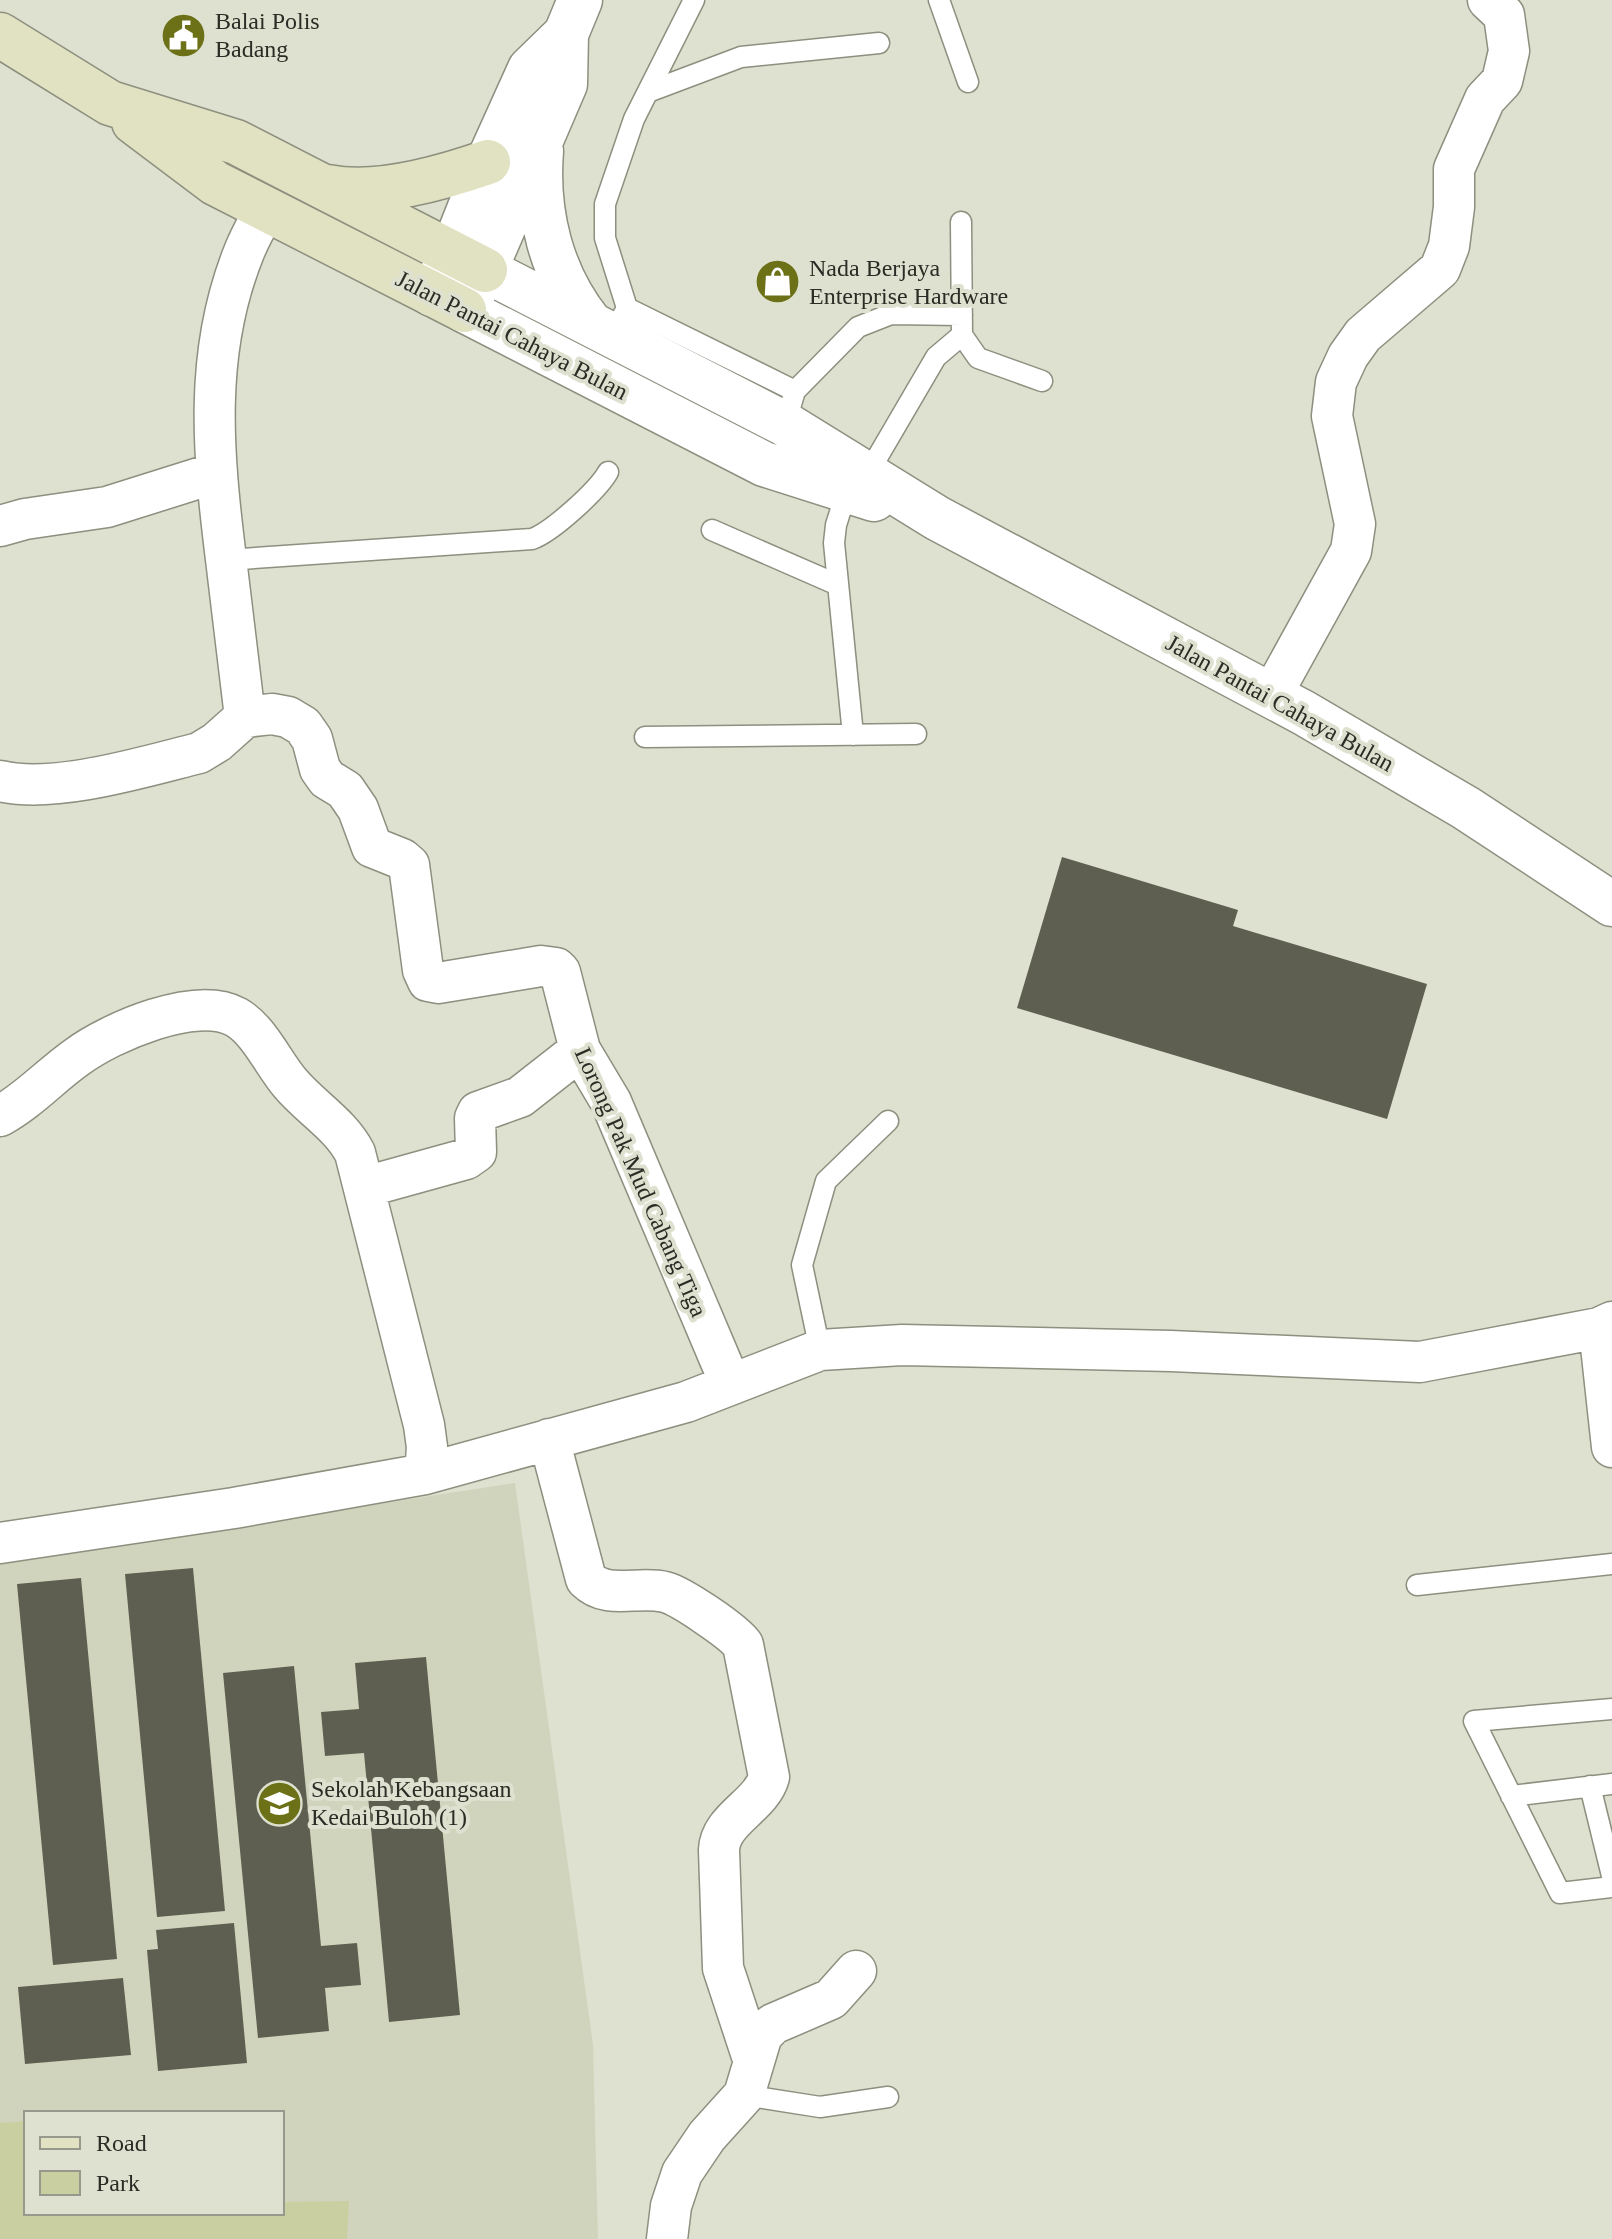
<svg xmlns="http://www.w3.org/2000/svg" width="1612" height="2239" viewBox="0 0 1612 2239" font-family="Georgia,serif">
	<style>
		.built { fill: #d1d4bc; fill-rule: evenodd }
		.green { fill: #cacfa2 }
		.building { fill: #5e5f50 }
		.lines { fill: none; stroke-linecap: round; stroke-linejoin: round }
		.service-casing { stroke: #8d8f7f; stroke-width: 23 }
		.minor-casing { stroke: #8d8f7f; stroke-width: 43 }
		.tertiary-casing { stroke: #8d8f7f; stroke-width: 47 }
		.secondary-casing { stroke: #8d8f7f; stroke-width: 47 }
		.service { stroke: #fff; stroke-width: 20 }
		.minor { stroke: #fff; stroke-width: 40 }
		.tertiary { stroke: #fff; stroke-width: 44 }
		.secondary { stroke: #e0e2c2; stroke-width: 44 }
		.labels { text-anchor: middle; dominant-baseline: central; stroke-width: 8; stroke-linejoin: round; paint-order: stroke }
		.poi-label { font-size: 24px; fill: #2b2c25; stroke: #dee1cf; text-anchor: start }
		.street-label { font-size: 24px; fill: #2b2c25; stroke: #dee1cf }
	</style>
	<rect width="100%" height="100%" fill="#dee1cf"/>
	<!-- built -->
	<path class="built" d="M515,1483L593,2045L598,2239H0V1562ZM26,2113H282V2213H26Z"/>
	<!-- green -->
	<path class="green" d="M26,2121V2213H282V2202L349,2201L347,2239H0V2123Z"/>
	<!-- building -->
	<path class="building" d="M1062,857L1238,910L1233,926L1427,984L1387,1119L1017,1008Z
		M193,1568L225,1911L157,1917L125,1574Z
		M81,1578L117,1959L53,1965L17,1584Z
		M426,1657L460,2015L389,2022L364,1753L325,1756L321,1712L359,1709L355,1663Z
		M294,1666L321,1946L357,1943L361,1985L325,1988L329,2031L258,2038L223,1673Z
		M234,1923L247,2063L158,2071L147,1950L158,1949L156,1930Z
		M123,1978L131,2055L25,2064L18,1987Z"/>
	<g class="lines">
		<defs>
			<path id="service" d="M939,0L968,82
				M648,92L741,57L879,43
				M961,222L962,335L978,358L1042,381
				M627,308L795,391
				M612,336L627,308L605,238V204L634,119L694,0
				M785,424L795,391L858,327L891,314L962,315
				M867,475L936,357L962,335
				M847,490L836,525L834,543L853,735
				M712,530L838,585
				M226,560L532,539C552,532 598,490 608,472
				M645,737L916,734
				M820,1350L802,1265L826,1181L888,1121
				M1417,1585L1612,1564
				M1612,1709L1474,1721L1560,1893L1612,1887
				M1590,1786L1612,1876
				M1511,1796L1612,1784
				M744,2095L820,2107L888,2097"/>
			<path id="minor" d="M0,526L25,519L107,507L215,473
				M1271,696L1351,551L1355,524L1332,416L1336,382L1348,356L1363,335L1440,269L1449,246L1454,207V169L1485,99L1502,81L1509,51L1504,15L1488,0
				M245,717C239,664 232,612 226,559C213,454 203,354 244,252C250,237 258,223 266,208
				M0,781C55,794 143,767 199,753L217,742L245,717L272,714L288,717L303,726L312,739L320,769L327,779L345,790L358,809L372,847L402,859L409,865L423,970L428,981L438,983L541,966L556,968L560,972L580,1050L611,1102L730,1383
				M0,1116C29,1100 50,1076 77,1057C111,1032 196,995 236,1017C259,1030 273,1063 290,1083C311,1108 341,1125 355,1153L424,1425L427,1447L425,1474
				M365,1187L466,1159L476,1152L475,1118L478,1112L520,1097L580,1050
				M1599,1328L1612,1447
				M549,1439L586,1579C608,1601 638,1585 665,1592C681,1596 734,1632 743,1645L769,1777C761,1806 720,1819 719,1850L723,1968L754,2062
				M0,1543L234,1508L425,1474L686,1402L820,1350L902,1345L1171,1351L1420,1362L1599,1328L1612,1322
				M667,2239L671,2206L682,2173L707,2136L744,2095L762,2035L773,2024L831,1999L856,1971"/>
			<path id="tertiary" d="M580,0L566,34L565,84L485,270L464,310L764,464L874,499
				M541,151C536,213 551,274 590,323
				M485,270L785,424L937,518L1304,713L1466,808L1612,904
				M432,294L452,253L488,162L530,69L566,34"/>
			<path id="secondary" d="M0,35L110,103L236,142L485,270
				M134,122L215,183L464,310
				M328,187C377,197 442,178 488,162"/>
		</defs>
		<!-- service casing -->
		<use href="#service" class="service-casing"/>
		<!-- minor casing -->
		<use href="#minor" class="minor-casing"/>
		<!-- tertiary casing -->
		<use href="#tertiary" class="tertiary-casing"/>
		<!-- secondary casing -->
		<use href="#secondary" class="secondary-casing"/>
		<!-- service -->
		<use href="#service" class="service"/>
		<!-- minor -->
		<use href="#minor" class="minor"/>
		<!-- tertiary -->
		<use href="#tertiary" class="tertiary"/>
		<!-- secondary -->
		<use href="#secondary" class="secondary"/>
	</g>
	<!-- icons -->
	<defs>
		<symbol id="civic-disc" viewBox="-11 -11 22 22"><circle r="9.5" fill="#6c7118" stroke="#dee1cf"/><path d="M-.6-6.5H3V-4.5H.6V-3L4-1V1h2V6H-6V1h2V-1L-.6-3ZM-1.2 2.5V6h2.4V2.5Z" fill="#fff"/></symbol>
		<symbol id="shop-disc" viewBox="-11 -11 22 22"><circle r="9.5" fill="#6c7118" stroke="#dee1cf"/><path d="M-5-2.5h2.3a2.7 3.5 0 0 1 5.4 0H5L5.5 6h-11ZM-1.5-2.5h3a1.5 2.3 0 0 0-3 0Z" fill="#fff"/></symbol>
		<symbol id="school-disc" viewBox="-11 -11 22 22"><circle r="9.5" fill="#6c7118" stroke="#dee1cf"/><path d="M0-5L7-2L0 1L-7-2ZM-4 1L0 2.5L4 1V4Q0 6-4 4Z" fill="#fff"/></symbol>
	</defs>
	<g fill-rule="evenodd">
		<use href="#civic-disc" x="158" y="10" width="51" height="51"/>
		<use href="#shop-disc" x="752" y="256" width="51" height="51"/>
		<use href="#school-disc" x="254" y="1778" width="51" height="51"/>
	</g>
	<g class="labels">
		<!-- poi labels -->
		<g class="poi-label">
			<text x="215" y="21">Balai Polis<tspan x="215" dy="28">Badang</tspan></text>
			<text x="809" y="268">Nada Berjaya<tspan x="809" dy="28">Enterprise Hardware</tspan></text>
			<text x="311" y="1789">Sekolah Kebangsaan<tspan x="311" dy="28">Kedai Buloh (1)</tspan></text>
		</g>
		<!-- street labels -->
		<g class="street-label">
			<text transform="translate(512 335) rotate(27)">Jalan Pantai Cahaya Bulan</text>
			<text transform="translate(1280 703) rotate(29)">Jalan Pantai Cahaya Bulan</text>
			<text transform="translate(641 1182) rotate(66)">Lorong Pak Mud Cabang Tiga</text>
		</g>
	</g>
	<!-- legend -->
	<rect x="24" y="2111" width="260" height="104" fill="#dee1cf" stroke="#96998b" stroke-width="2"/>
	<rect x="40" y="2137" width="40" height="12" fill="#e0e2c2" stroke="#96998b" stroke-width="2"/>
	<text x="96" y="2151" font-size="24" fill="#2b2c25">Road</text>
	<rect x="40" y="2171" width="40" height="24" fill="#cacfa2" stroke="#96998b" stroke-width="2"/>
	<text x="96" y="2191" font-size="24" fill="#2b2c25">Park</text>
</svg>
